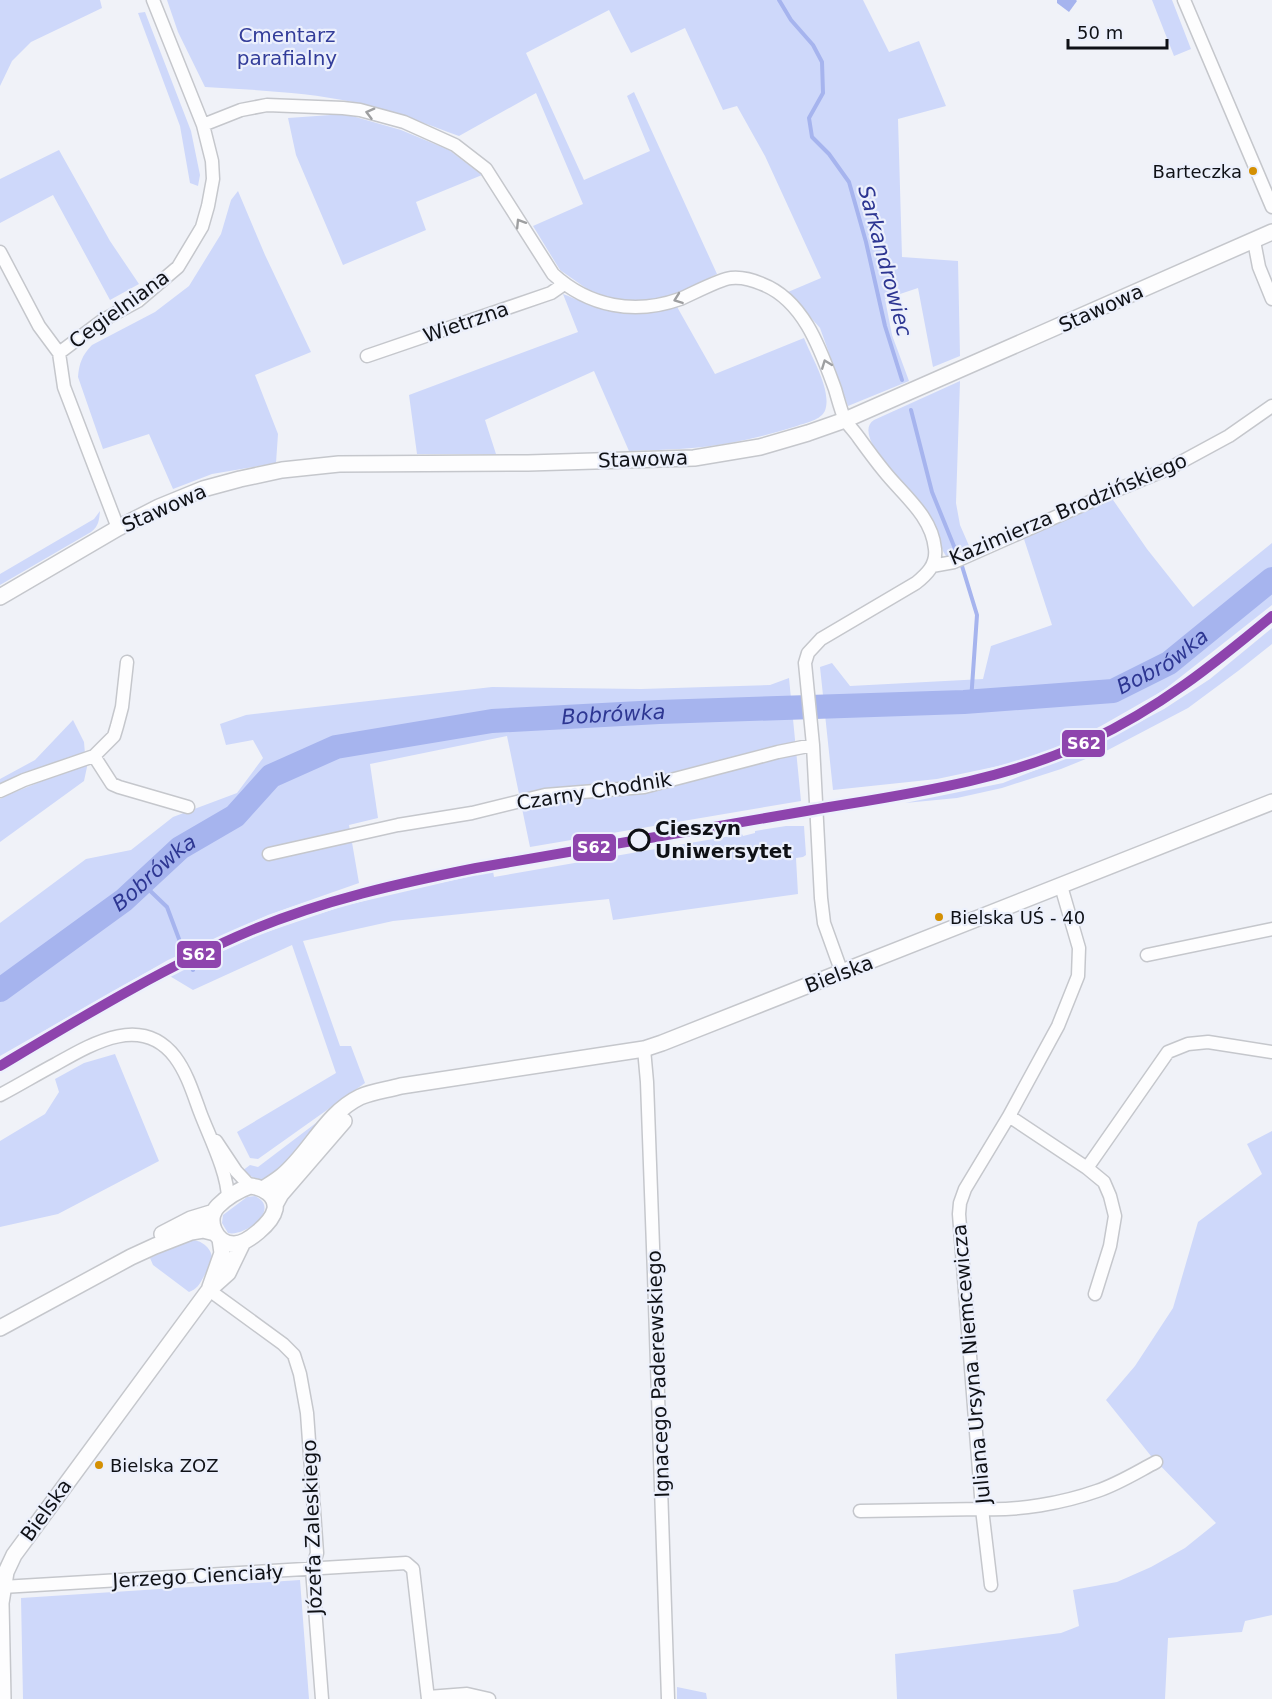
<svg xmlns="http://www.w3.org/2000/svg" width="1272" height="1699" viewBox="0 0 1272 1699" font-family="'DejaVu Sans',sans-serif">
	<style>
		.green { fill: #ced8fa }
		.water { fill: #a6b4ee }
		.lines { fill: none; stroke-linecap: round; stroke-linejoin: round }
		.stream { stroke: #a6b4ee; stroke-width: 4 }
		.river { stroke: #a6b4ee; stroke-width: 24 }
		.minor-casing { stroke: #c5c7cc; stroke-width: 15 }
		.tertiary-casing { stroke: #c5c7cc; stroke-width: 18 }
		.minor { stroke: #fdfdfe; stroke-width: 12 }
		.tertiary { stroke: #fdfdfe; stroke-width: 15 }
		.rail-1-casing { stroke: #ecf0fc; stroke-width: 15 }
		.rail-1 { stroke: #8e44ad; stroke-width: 10 }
		.oneway { stroke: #9e9fa1 }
		.bus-dot { fill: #d49003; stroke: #ecf0fc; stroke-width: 2 }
		.stop-dot { fill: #ecf0fc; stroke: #0f1116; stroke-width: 3 }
		.labels { text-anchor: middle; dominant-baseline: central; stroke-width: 4.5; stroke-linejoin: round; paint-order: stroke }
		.bus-label { font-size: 18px; fill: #0f1116; stroke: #ecf0fc; text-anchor: start }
		.park-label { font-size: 20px; fill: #333d9a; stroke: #ecf0fc }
		.street-label { font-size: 20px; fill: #0f1116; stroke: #ecf0fc }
		.stop-label { font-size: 20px; font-weight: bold; fill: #0f1116; stroke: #ecf0fc; text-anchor: start }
		.water-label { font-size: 21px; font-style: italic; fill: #2d3692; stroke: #ecf0fc }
		.line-badge { stroke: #ecf0fc; stroke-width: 2 }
		.badge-label { font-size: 16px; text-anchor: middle; font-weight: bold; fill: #fff }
	</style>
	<rect width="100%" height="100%" fill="#f0f2f8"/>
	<!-- green -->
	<path class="green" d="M0,0H100L102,8L31,42L12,61L0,86Z
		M167,0H863L889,52L919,41L946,106L898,119L902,257L958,261L960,356L933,367L918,288L885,299L892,335L909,381L848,406L820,328L788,292L821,278L765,156L737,106L723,110L685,28L631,53L609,10L526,53L584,180L650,151L627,96L634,92L717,274L689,288L651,303L618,300L590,291L560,270L533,226L583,204L536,93L459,136C424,123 390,110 353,102C305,92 254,90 205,87L178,32Z
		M1152,0H1172L1191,49L1174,56Z
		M145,12L191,131L200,175L198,186L190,183L180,126L138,13Z
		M345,114L401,130L449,150L482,175L416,202L426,230L343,265L296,155L288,118Z
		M59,150L110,241L139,284L110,300L53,195L0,223V179Z
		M238,191L265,255L311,352L255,375L278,434L276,463L212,474L173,489L149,434L103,449L78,377C79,364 82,355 92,345L155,312L189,286L221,234L231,200Z
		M563,294C608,312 628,322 676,305L715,374L804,338C811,356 830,387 826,407C824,420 807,422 797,426C775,433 753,439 730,443C697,449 662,450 629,451L594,371L485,420L496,454H417L409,395L578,332Z
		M960,381L956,503L960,525L970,548C962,550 956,554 947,557C941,550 941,544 939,535C937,528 933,520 929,514C920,498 848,437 874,420Z
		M1111,497L1147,549L1193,607L1272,543V605L1164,690L1101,726L1056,748L1008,764L937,779L833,790L820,667L832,663L850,686L983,679L991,646L1052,625L1023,536Z
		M100,511C99,520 99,526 91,532L0,585V574L94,519Z
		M1272,628V644L1238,671L1188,708L1108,750L1061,769L1002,788L957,798L905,803L1003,783L1089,749L1164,709L1210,679Z
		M789,678L801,801L530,847L507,736L370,764L378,818L349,825L359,883L268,915L168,960L0,1056V923L86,859L131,850L173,817L237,793L263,758L253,740L226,745L220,724L246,715L492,687L641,689L770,685Z
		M73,720L84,742L85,754L0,787V779L35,760Z
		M87,763V767L84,781L0,842V799L10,794Z
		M786,826H804L806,855L803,857L796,858L798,894L613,920L609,899L393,921L303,941L340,1046H351L365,1083L258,1159L250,1158L237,1132L336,1073L292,945L193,990L168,975L261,934L343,906L493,871L494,877L742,834L743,836L755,833V831Z
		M115,1054L159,1161L58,1214L0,1227V1141L45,1114L59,1092L55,1079L84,1063Z
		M337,1107C323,1124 282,1182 259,1179C254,1179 247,1174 242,1171L250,1165L258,1167Z
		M1272,1131V1615L1245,1621L1242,1632L1168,1638L1165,1699H897L895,1654L1061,1633L1079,1626L1073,1590L1117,1582L1151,1567L1185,1548L1216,1523L1151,1456L1106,1400L1135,1366L1173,1308L1198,1222L1262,1174L1247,1144Z
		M255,1196C282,1209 245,1237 228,1233L222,1223L223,1215L247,1197Z
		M193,1240C204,1241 216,1252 211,1265C209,1269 205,1274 203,1278C199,1285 197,1289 189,1292L153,1265L150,1258L180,1244Z
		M300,1580L309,1699H23L21,1598Z
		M677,1687L706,1693L707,1699H677Z"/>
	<!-- water -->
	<path class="water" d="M1057,0H1076L1077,1L1069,12L1057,3Z"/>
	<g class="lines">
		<!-- stream -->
		<path class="stream" d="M779,0L791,20L813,45L822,62L823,93L809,118L812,137L829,154L849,182L866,242L885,326L902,380
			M911,410L932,492L962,566L977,615L971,701
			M143,884L167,907L185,955
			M190,964L193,970"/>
		<!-- river -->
		<path class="river" id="s1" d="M0,990L124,900L180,848L235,816L271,776L336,747L492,721L659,712L964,702L1113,691L1169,663L1272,579"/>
		<defs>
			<path id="minor" d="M1184,0L1272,207
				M203,125L241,110L267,105L343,108L360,110L404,122L455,145L486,169L553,274C589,307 635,315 680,299C692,294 720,279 731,278C741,277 753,280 762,284C804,300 821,351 835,389C838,399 841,411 845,420C849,426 855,432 859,438C867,449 875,460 884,471C903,495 932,516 935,549C937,565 926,575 916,583L821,639L808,653L805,663L813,745L821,898L824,923L842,973
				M1254,241L1259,267L1272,299
				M0,252L39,326L59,353L64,387L118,528
				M59,353L103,320L138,301L178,267L202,227L208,206L213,179L212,161L203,125L153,0
				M367,356L551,293L564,284
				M932,566L954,562L1112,492L1170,468L1229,436L1272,406
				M94,756L112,784L119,787L188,807
				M0,791L24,780L94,756L114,736L117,726L122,707L127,662
				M269,854L398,825L472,813L545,795L644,787L778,752L813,745
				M1147,955L1272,929
				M644,1049L647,1082L654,1274L668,1699
				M0,1095C19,1085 37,1074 56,1064C93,1043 142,1014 175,1057C187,1073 193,1093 200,1112C209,1136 228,1173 228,1199
				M1009,1116L1087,1168L1104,1182L1110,1196L1115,1216L1110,1246L1095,1294
				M216,1141L236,1171L250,1186
				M1087,1168L1168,1052L1188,1044L1208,1042L1272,1052
				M209,1290L283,1344L294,1355L300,1374L307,1413L317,1553L312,1569L322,1699
				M860,1511L982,1509C1018,1511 1063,1503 1097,1491C1118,1484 1137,1472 1156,1462
				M991,1585L982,1509L959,1214L960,1203L965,1189L1009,1116L1058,1026L1078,976L1079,948L1061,886
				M2,1587L406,1563L413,1569L428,1699
				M428,1697L467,1694L489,1699"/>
			<path id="tertiary" d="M0,597L118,528L159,507L203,489L240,479L282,470L339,464L528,463L694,458L760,447L808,433L845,420L1272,232
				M250,1186C262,1187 277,1195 275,1209C272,1223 247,1244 234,1244C215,1244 205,1219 218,1206C226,1198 239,1190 250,1186Z
				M263,1189C269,1185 276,1181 282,1176C311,1152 325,1114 360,1097C373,1091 387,1090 401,1086L644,1049L662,1043L1272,802
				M275,1205L281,1194L344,1121
				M162,1234L191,1219L214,1212
				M210,1287L222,1253L220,1239
				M0,1328L131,1257L155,1246L191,1232L203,1230L215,1233
				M3,1699L1,1603L6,1572L14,1555L209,1290L228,1273L243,1242"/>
		</defs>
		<!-- minor casing -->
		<use href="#minor" class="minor-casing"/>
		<!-- tertiary casing -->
		<use href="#tertiary" class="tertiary-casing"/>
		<!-- minor -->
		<use href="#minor" class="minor"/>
		<!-- tertiary -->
		<use href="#tertiary" class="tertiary"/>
		<defs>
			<path id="rail-1" d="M0,1066C82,1017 164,967 252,930C324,900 400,883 476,868C588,848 700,830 812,810C906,794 1001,782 1089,741C1159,708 1213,665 1272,616"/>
		</defs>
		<!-- rail-1 casing -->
		<use href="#rail-1" class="rail-1-casing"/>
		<!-- rail-1 -->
		<use href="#rail-1" class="rail-1"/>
	</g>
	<!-- one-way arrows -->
	<defs><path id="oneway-chevron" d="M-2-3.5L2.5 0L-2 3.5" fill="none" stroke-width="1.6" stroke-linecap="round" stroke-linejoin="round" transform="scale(1.5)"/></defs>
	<g class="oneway">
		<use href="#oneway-chevron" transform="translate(370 113) rotate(-165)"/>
		<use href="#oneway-chevron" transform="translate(520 223) rotate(-122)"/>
		<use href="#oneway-chevron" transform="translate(678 299) rotate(160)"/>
		<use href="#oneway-chevron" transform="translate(826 364) rotate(-111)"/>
	</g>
	<!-- markers -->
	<g class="bus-dot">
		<circle cx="1253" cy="171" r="5"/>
		<circle cx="939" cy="917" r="5"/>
		<circle cx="99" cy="1465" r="5"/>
	</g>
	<circle class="stop-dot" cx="639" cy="840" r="10"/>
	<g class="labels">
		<!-- bus labels -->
		<g class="bus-label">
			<text x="1242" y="171" text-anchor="end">Barteczka</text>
			<text x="950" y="917">Bielska UŚ - 40</text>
			<text x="110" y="1465">Bielska ZOZ</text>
		</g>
		<!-- park labels -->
		<g class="park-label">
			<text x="287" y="35">Cmentarz<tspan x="287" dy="23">parafialny</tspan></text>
		</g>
		<!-- street labels -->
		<g class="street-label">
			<text transform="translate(1101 308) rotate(-24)">Stawowa</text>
			<text transform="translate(119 309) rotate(-36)">Cegielniana</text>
			<text transform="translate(466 322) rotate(-19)">Wietrzna</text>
			<text transform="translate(643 459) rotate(-2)">Stawowa</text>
			<text transform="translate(164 508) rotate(-24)">Stawowa</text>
			<text transform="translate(1068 509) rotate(-23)">Kazimierza Brodzińskiego</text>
			<text transform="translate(594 791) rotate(-9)">Czarny Chodnik</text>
			<text transform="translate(839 974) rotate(-21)">Bielska</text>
			<text transform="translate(971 1364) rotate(-95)">Juliana Ursyna Niemcewicza</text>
			<text transform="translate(658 1374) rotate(-92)">Ignacego Paderewskiego</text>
			<text transform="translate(46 1510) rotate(-54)">Bielska</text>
			<text transform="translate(312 1527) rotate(-92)">Józefa Zaleskiego</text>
			<text transform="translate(198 1576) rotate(-3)">Jerzego Cienciały</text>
		</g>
		<!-- stop labels -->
		<g class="stop-label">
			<text x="655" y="828">Cieszyn<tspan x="655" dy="23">Uniwersytet</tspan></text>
		</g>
		<!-- water labels -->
		<g class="water-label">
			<text transform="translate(885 261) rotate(75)">Sarkandrowiec</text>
			<text stroke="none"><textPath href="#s1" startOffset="1256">Bobrówka</textPath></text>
			<text stroke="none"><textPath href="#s1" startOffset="698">Bobrówka</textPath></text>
			<text stroke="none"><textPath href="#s1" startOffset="194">Bobrówka</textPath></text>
		</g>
	</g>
	<g class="line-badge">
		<rect x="1061" y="729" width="45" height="29" rx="6" fill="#8e44ad"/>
		<rect x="572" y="833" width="45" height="29" rx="6" fill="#8e44ad"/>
		<rect x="176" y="940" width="46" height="29" rx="6" fill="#8e44ad"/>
	</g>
	<g class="badge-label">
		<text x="1084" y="749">S62</text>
		<text x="594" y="853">S62</text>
		<text x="199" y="960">S62</text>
	</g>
	<!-- scale -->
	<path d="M1068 39v9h99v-9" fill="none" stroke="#0f1116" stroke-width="3"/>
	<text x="1077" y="39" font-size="18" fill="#0f1116" stroke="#ecf0fc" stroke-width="4.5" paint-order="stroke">50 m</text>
</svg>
